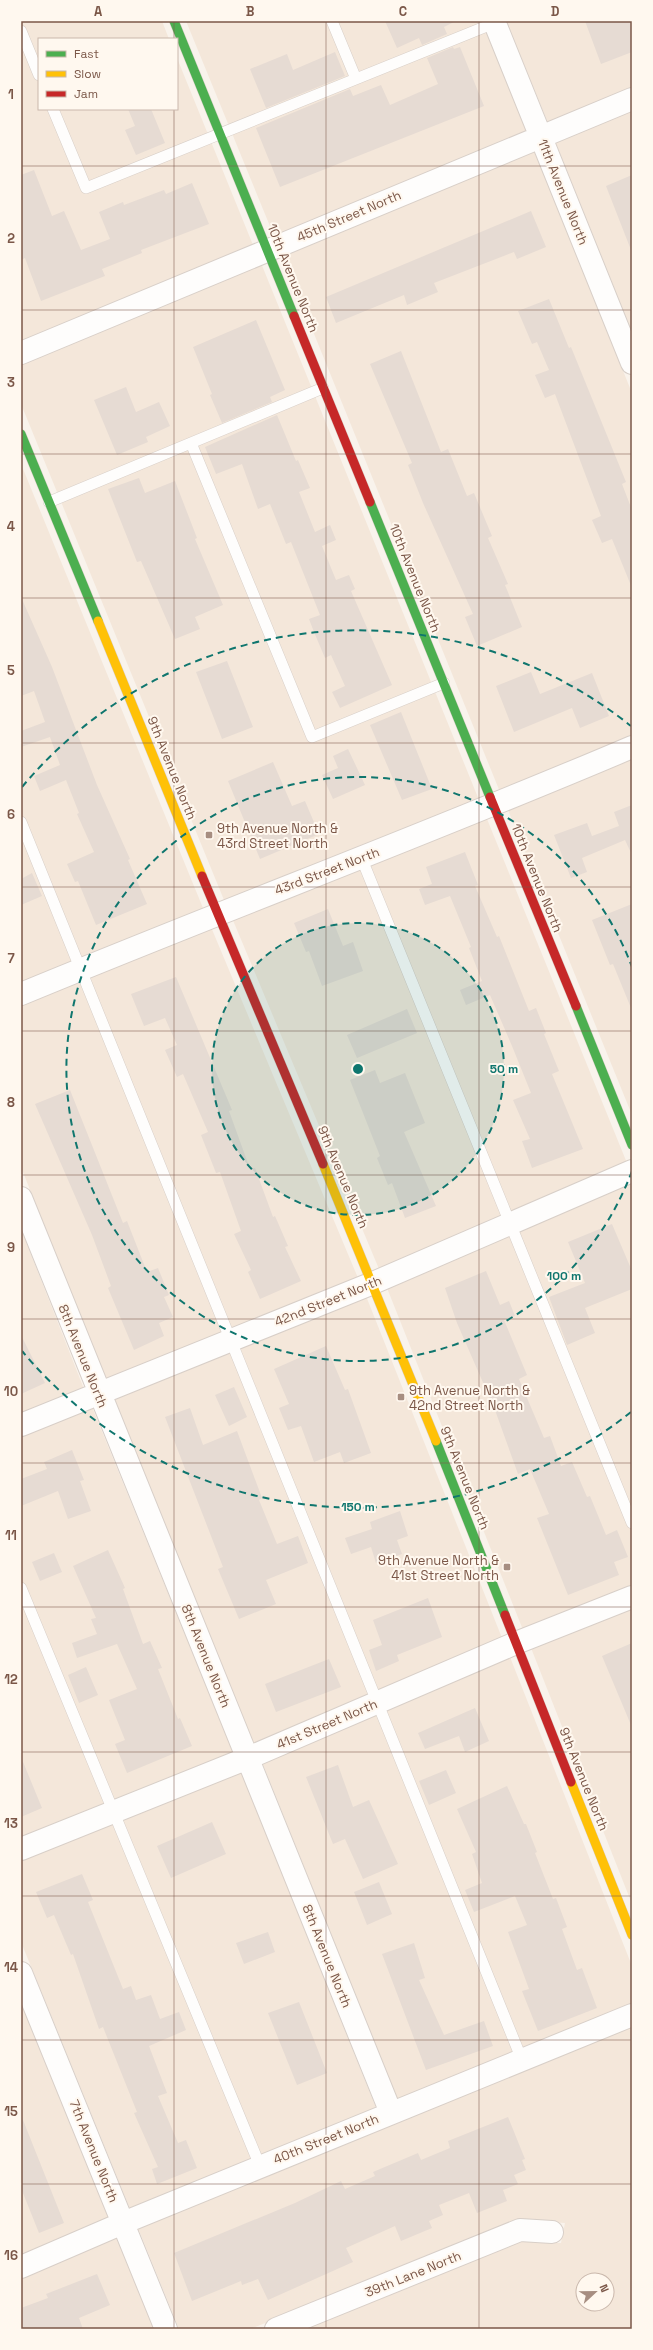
<svg xmlns="http://www.w3.org/2000/svg" width="653" height="2350" viewBox="0 0 653 2350" font-family="'Space Grotesk',sans-serif">
	<style>
		.residential { fill: #f4e7da; fill-rule: evenodd }
		.building { fill: #e6dbd3 }
		.lines { fill: none; stroke-linecap: round; stroke-linejoin: round }
		.lane-casing { stroke: #d8cfc8; stroke-width: 12 }
		.street-casing { stroke: #d8cfc8; stroke-width: 24 }
		.fast-casing { stroke: #dad0ca; stroke-width: 10 }
		.slow-casing { stroke: #dad0ca; stroke-width: 10 }
		.jam-casing { stroke: #dad0ca; stroke-width: 10 }
		.lane { stroke: #fefdfc; stroke-width: 11 }
		.street { stroke: #fefdfc; stroke-width: 22 }
		.fast { stroke: #4caf50; stroke-width: 9 }
		.slow { stroke: #ffc107; stroke-width: 9 }
		.jam { stroke: #c62828; stroke-width: 9 }
		.grid { fill: none; stroke: #7b5748; stroke-width: 1; stroke-opacity: 0.55 }
		.ring { fill: none; stroke: #0f766e; stroke-width: 2; stroke-dasharray: 7 5 }
		.poi-dot { fill: #a78e81; stroke: #fff8ef; stroke-width: 1.5 }
		.labels { text-anchor: middle; dominant-baseline: central; stroke-width: 4; stroke-linejoin: round; paint-order: stroke }
		.street-label { font-size: 13px; fill: #7b5748; stroke: #fff8ef }
		.poi-label { font-size: 13px; fill: #7b5748; stroke: #fff8ef; text-anchor: start }
		.centre { fill: #0f766e; stroke: #fff8ef; stroke-width: 2 }
		.ring-label { font-size: 12px; text-anchor: middle; font-weight: bold; fill: #0f766e; stroke: #fff8ef; stroke-width: 4; stroke-linejoin: round; paint-order: stroke }
		.neatline { fill: none; stroke: #7b5748; stroke-width: 1.5 }
		.grid-label { font-size: 13px; text-anchor: middle; font-weight: bold; fill: #7b5748 }
	</style>
	<rect width="100%" height="100%" fill="#f9f3ec"/>
	<!-- residential -->
	<path class="residential" d="M21,21H162L169,39H39V109H177V58L253,245L21,342Z
		M186,21H482L527,131L274,236Z
		M506,21H632V88L548,123Z
		M632,110V332L555,141Z
		M534,150L632,393V736L500,792L282,255Z
		M261,263L479,800L224,900L21,404V364Z
		M21,464L203,908L21,983Z
		M632,758V1115L508,810Z
		M487,819L627,1163L379,1269L232,918Z
		M211,927L358,1278L105,1380L21,1167V1005Z
		M632,1182V1586L523,1630L387,1288Z
		M21,1229L84,1389L21,1414Z
		M366,1296L502,1638L254,1744L113,1399Z
		M92,1407L233,1752L21,1838V1436Z
		M632,1608V1904L531,1648Z
		M510,1657L632,1966V2004L397,2099L262,1762Z
		M241,1771L376,2108L130,2209L21,1942V1860Z
		M21,2002L109,2218L21,2256Z
		M632,2026V2329H303L521,2241L561,2243L565,2223L522,2220L250,2329H179L138,2228ZM583,2280H607V2304H583Z
		M117,2237L154,2329H21V2278Z"/>
	<!-- building -->
	<path class="building" d="M385,21H456L444,27L447,34L422,45L419,38L397,48Z
		M585,21H632V52L601,64Z
		M453,47L454,49L460,47L484,106L280,187L256,128L350,89L353,96L381,85L390,105L438,84L427,58Z
		M335,52L345,76L266,108L250,69L287,54L293,70Z
		M128,109H151L165,143L136,155L125,130L135,126Z
		M34,170L52,216L64,211L81,250L110,239L99,212L123,202L124,205L164,190L166,194L192,183L209,224L141,250L142,253L102,269L105,276L41,301L25,258L21,260V175Z
		M632,175V250H631L606,186Z
		M531,211L546,247L517,259L514,252L434,283L438,292L407,305L404,295L336,323L326,297Z
		M549,299L569,348L571,347L626,482L622,484L632,510V588L612,539L602,543L592,520L601,516L555,394L545,398L535,375L549,370L537,342L532,344L518,311Z
		M256,320L285,390L270,397L272,402L222,423L210,395L212,394L193,347Z
		M401,351L441,452L448,449L467,496L474,493L492,536L488,538L508,584L505,585L522,627L477,646L465,617L473,614L423,503L408,465L412,463L370,364Z
		M126,387L136,412L159,402L170,426L146,437L148,442L117,455L94,400Z
		M277,415L296,461L298,460L310,488L299,492L315,532L330,525L336,540L322,546L336,580L349,575L355,589L351,591L392,685L340,708L332,692L345,686L331,655L325,658L314,632L309,619L320,615L291,542L286,544L270,504L258,509L242,464L216,474L205,447Z
		M139,478L145,493L175,481L197,538L195,539L223,605L195,617L200,629L175,639L141,561L137,562L108,489Z
		M21,597L52,667L97,785L130,859L128,860L147,904L96,925L78,881L75,882L67,864L94,852L77,814L79,813L66,780L40,791L34,776L60,765L50,737L21,747V731L45,722L34,691L21,696Z
		M227,661L253,727L222,739L196,672Z
		M531,672L540,694L592,673L609,716L580,728L572,708L514,732L496,686Z
		M401,712L432,789L402,800L370,725Z
		M348,749L365,785L333,799L322,775L338,768L333,756Z
		M273,762L292,806L305,801L319,834L260,859L228,781Z
		M632,805V855L625,840L582,858L587,872L571,878L554,835L587,823L592,836L619,826L614,812Z
		M465,852L478,885L475,886L497,937L499,936L529,1011L536,1008L546,1033L544,1034L559,1071L552,1074L583,1149L532,1168L522,1141L530,1139L513,1100L531,1093L512,1046L490,995L466,1005L460,990L482,981L469,948L471,947L450,896L425,905L419,889L432,884L426,867Z
		M32,873L42,896L21,905V879Z
		M632,904V1008H631L613,964L610,965L592,920Z
		M328,909L343,946L353,942L363,971L322,986L309,951L306,952L294,923Z
		M176,977L232,1110L229,1111L250,1169L255,1168L273,1217L275,1216L288,1246L285,1247L301,1281L260,1299L248,1272L251,1270L234,1234L241,1231L220,1172L216,1173L201,1135L208,1132L183,1074L177,1077L165,1050L177,1045L165,1018L144,1026L131,994Z
		M407,1009L417,1033L357,1058L347,1035Z
		M375,1070L380,1083L405,1073L425,1123L404,1132L436,1206L405,1218L392,1183L388,1185L377,1158L380,1156L350,1080Z
		M70,1090L123,1223L127,1221L147,1272L158,1268L169,1295L164,1297L173,1317L159,1323L164,1336L134,1350L108,1288L111,1286L92,1235L35,1104Z
		M612,1224L632,1271V1289L585,1308L595,1333L567,1345L549,1297L585,1283L568,1242Z
		M486,1271L500,1305L509,1301L515,1316L504,1320L527,1375L519,1379L544,1438L550,1436L561,1466L572,1462L587,1497L590,1496L606,1535L617,1530L628,1557L614,1562L619,1575L568,1595L537,1518L549,1514L530,1469L518,1474L495,1410L457,1323L445,1288Z
		M21,1335L45,1383L21,1394Z
		M326,1346L345,1390L348,1389L371,1453L344,1463L340,1452L314,1462L301,1426L288,1430L279,1408L289,1404L274,1369Z
		M234,1387L247,1417L229,1426L215,1395Z
		M190,1408L203,1445L237,1431L262,1498L259,1500L277,1544L298,1536L308,1563L266,1580L276,1604L239,1619L218,1569L223,1567L165,1417Z
		M72,1450L84,1480L80,1481L91,1511L68,1519L58,1491L21,1506V1479L47,1469L44,1462Z
		M400,1511L408,1536L397,1540L402,1554L376,1563L371,1547L351,1554L345,1538L372,1529L370,1522Z
		M108,1550L125,1588L123,1589L143,1644L150,1641L162,1668L158,1669L178,1719L180,1718L192,1746L127,1773L115,1744L125,1740L109,1700L137,1689L117,1644L77,1658L72,1643L97,1634L91,1619L96,1618L73,1566Z
		M54,1553L62,1572L40,1581L32,1562Z
		M428,1598L442,1637L397,1655L399,1661L376,1671L369,1650L382,1645L373,1620Z
		M632,1643V1725H631L602,1656Z
		M329,1659L341,1687L276,1712L265,1684Z
		M86,1667L98,1695L79,1703L68,1675Z
		M475,1708L489,1741L465,1752L459,1736L425,1749L418,1733Z
		M21,1757L42,1808L21,1817Z
		M338,1765L353,1807L369,1800L398,1864L363,1879L345,1839L333,1844L306,1777Z
		M446,1770L456,1793L429,1805L419,1781Z
		M507,1786L524,1824H526L537,1852L535,1853L553,1899L556,1898L567,1927L562,1929L577,1970L582,1968L597,2008L538,2031L522,1991L529,1989L508,1932L527,1925L515,1896L474,1912L465,1890L482,1883L472,1854L476,1852L457,1809Z
		M212,1822L226,1854L171,1878L157,1846Z
		M82,1874L93,1900L88,1902L123,1989L131,1986L136,2000L151,1995L160,2019L179,2012L186,2030L149,2046L167,2093L158,2096L178,2143L186,2140L197,2168L157,2184L152,2169L158,2167L134,2113L137,2112L103,2027L99,2029L73,1954L71,1955L54,1915L47,1918L36,1892Z
		M379,1882L392,1914L367,1925L354,1892Z
		M268,1932L275,1952L244,1964L236,1943Z
		M414,1943L425,1978L419,1980L444,2035L484,2021L493,2046L426,2070L382,1954Z
		M299,2002L327,2073L297,2085L268,2013Z
		M21,2115L64,2223L39,2233L21,2188Z
		M508,2117L525,2159L522,2160L526,2170L514,2175L518,2184L503,2190L507,2201L477,2213L469,2193L439,2205L443,2215L429,2221L432,2228L401,2241L395,2226L346,2248L353,2262L268,2300L258,2279L242,2285L241,2281L192,2301L174,2253L295,2203L341,2181L345,2189L375,2176L373,2172L418,2153L421,2160L450,2148L448,2141Z
		M97,2274L110,2305L79,2318L83,2329H21V2308L48,2298L46,2294Z"/>
	<g class="lines">
		<defs>
			<path id="lane" d="M332,21L356,79
				M21,31L39,75
				M53,109L86,188L497,22
				M191,443L312,737L444,683
				M49,502L323,388
				M21,822L522,2060
				M361,857L632,1523
				M21,1588L260,2166"/>
			<path id="street" d="M494,21L632,363
				M21,353L632,99
				M21,994C224,910 430,833 632,747
				M21,1198L391,2113
				M21,1425L373,1283L632,1171
				M21,1849L248,1758L516,1643L632,1597
				M21,1973L166,2329
				M21,2267L123,2223L632,2015
				M276,2329L520,2230L552,2232"/>
			<path id="fast" d="M174,21L294,316
				M21,434L98,621
				M370,502L490,797
				M576,1006L632,1145
				M436,1441L505,1615"/>
			<path id="slow" d="M98,621L202,876
				M323,1164L436,1441
				M571,1782L632,1935"/>
			<path id="jam" d="M294,316L370,502
				M490,797L576,1006
				M202,876L323,1164
				M505,1615L571,1782"/>
		</defs>
		<!-- lane casing -->
		<use href="#lane" class="lane-casing"/>
		<!-- street casing -->
		<use href="#street" class="street-casing"/>
		<!-- fast casing -->
		<use href="#fast" class="fast-casing"/>
		<!-- slow casing -->
		<use href="#slow" class="slow-casing"/>
		<!-- jam casing -->
		<use href="#jam" class="jam-casing"/>
		<!-- lane -->
		<use href="#lane" class="lane"/>
		<!-- street -->
		<use href="#street" class="street"/>
		<!-- fast -->
		<use href="#fast" class="fast"/>
		<!-- slow -->
		<use href="#slow" class="slow"/>
		<!-- jam -->
		<use href="#jam" class="jam"/>
	</g>
	<!-- grid -->
	<path class="grid" d="M174,21V39M326,21V2329M479,21V2329M174,109V2329M21,166H632M21,310H632M21,454H632M21,598H632M21,743H632M21,887H632M21,1031H632M21,1175H632M21,1319H632M21,1463H632M21,1607H632M21,1752H632M21,1896H632M21,2040H632M21,2184H632"/>
	<!-- distance rings -->
	<circle cx="358" cy="1069" r="146" fill="#0f766e" fill-opacity=".12"/>
	<g class="ring">
		<circle cx="358" cy="1069" r="146"/>
		<path d="M632 1171A292 292 0 1 1 632 967"/>
		<path d="M631 1412A438 438 0 0 1 22 1351M22 787A438 438 0 0 1 631 726"/>
	</g>
	<!-- markers -->
	<g class="poi-dot">
		<rect x="205" y="831" width="8" height="8" rx="2"/>
		<rect x="397" y="1393" width="8" height="8" rx="2"/>
		<rect x="503" y="1563" width="8" height="8" rx="2"/>
	</g>
	<g class="labels">
		<!-- street labels -->
		<g class="street-label">
			<text transform="translate(563 192) rotate(68)">11th Avenue North</text>
			<text transform="translate(349 216) rotate(-23)">45th Street North</text>
			<text transform="translate(293 278) rotate(68)">10th Avenue North</text>
			<text transform="translate(415 578) rotate(68)">10th Avenue North</text>
			<text transform="translate(172 768) rotate(68)">9th Avenue North</text>
			<text transform="translate(327 871) rotate(-21)">43rd Street North</text>
			<text transform="translate(537 878) rotate(68)">10th Avenue North</text>
			<text transform="translate(343 1177) rotate(67)">9th Avenue North</text>
			<text transform="translate(328 1301) rotate(-22)">42nd Street North</text>
			<text transform="translate(83 1356) rotate(68)">8th Avenue North</text>
			<text transform="translate(465 1478) rotate(68)">9th Avenue North</text>
			<text transform="translate(206 1656) rotate(68)">8th Avenue North</text>
			<text transform="translate(327 1724) rotate(-23)">41st Street North</text>
			<text transform="translate(584 1779) rotate(68)">9th Avenue North</text>
			<text transform="translate(327 1956) rotate(68)">8th Avenue North</text>
			<text transform="translate(326 2139) rotate(-22)">40th Street North</text>
			<text transform="translate(94 2151) rotate(68)">7th Avenue North</text>
			<text transform="translate(413 2274) rotate(-22)">39th Lane North</text>
		</g>
		<!-- poi labels -->
		<g class="poi-label">
			<text x="217" y="828">9th Avenue North &amp;<tspan x="217" dy="15">43rd Street North</tspan></text>
			<text x="409" y="1390">9th Avenue North &amp;<tspan x="409" dy="15">42nd Street North</tspan></text>
			<text x="499" y="1560" text-anchor="end">9th Avenue North &amp;<tspan x="499" dy="15">41st Street North</tspan></text>
		</g>
	</g>
	<circle cx="358" cy="1069" r="6" class="centre"/>
	<g class="ring-label">
		<text x="504" y="1073">50 m</text>
		<text x="564" y="1280">100 m</text>
		<text x="358" y="1511">150 m</text>
	</g>
	<!-- border -->
	<rect width="653" height="2350" fill="none" stroke="#fff8ef" stroke-width="44"/>
	<!-- legend -->
	<rect x="38" y="38" width="140" height="72" fill="#fff8ef" stroke="#cab8ac"/>
	<rect x="46" y="51" width="20" height="6" fill="#4caf50" stroke="#cab8ac"/>
	<text x="74" y="58" font-size="12" fill="#7b5748">Fast</text>
	<rect x="46" y="71" width="20" height="6" fill="#ffc107" stroke="#cab8ac"/>
	<text x="74" y="78" font-size="12" fill="#7b5748">Slow</text>
	<rect x="46" y="91" width="20" height="6" fill="#c62828" stroke="#cab8ac"/>
	<text x="74" y="98" font-size="12" fill="#7b5748">Jam</text>
	<!-- north arrow -->
	<g transform="translate(595 2292) rotate(68)"><circle r="19" fill="#fff8ef" stroke="#cab8ac"/>
	<path d="M0-3L7 15L0 10L-7 15Z" fill="#a78e81"/>
	<text y="-6" font-size="11" font-weight="bold" text-anchor="middle" fill="#7b5748">N</text>
	</g>
	<rect x="22" y="22" width="609" height="2306" class="neatline"/>
	<g class="grid-label">
		<text x="98" y="16">A</text>
		<text x="250" y="16">B</text>
		<text x="403" y="16">C</text>
		<text x="555" y="16">D</text>
		<text x="11" y="99">1</text>
		<text x="11" y="243">2</text>
		<text x="11" y="387">3</text>
		<text x="11" y="531">4</text>
		<text x="11" y="675">5</text>
		<text x="11" y="819">6</text>
		<text x="11" y="963">7</text>
		<text x="11" y="1107">8</text>
		<text x="11" y="1252">9</text>
		<text x="11" y="1396">10</text>
		<text x="11" y="1540">11</text>
		<text x="11" y="1684">12</text>
		<text x="11" y="1828">13</text>
		<text x="11" y="1972">14</text>
		<text x="11" y="2116">15</text>
		<text x="11" y="2260">16</text>
	</g>
</svg>
